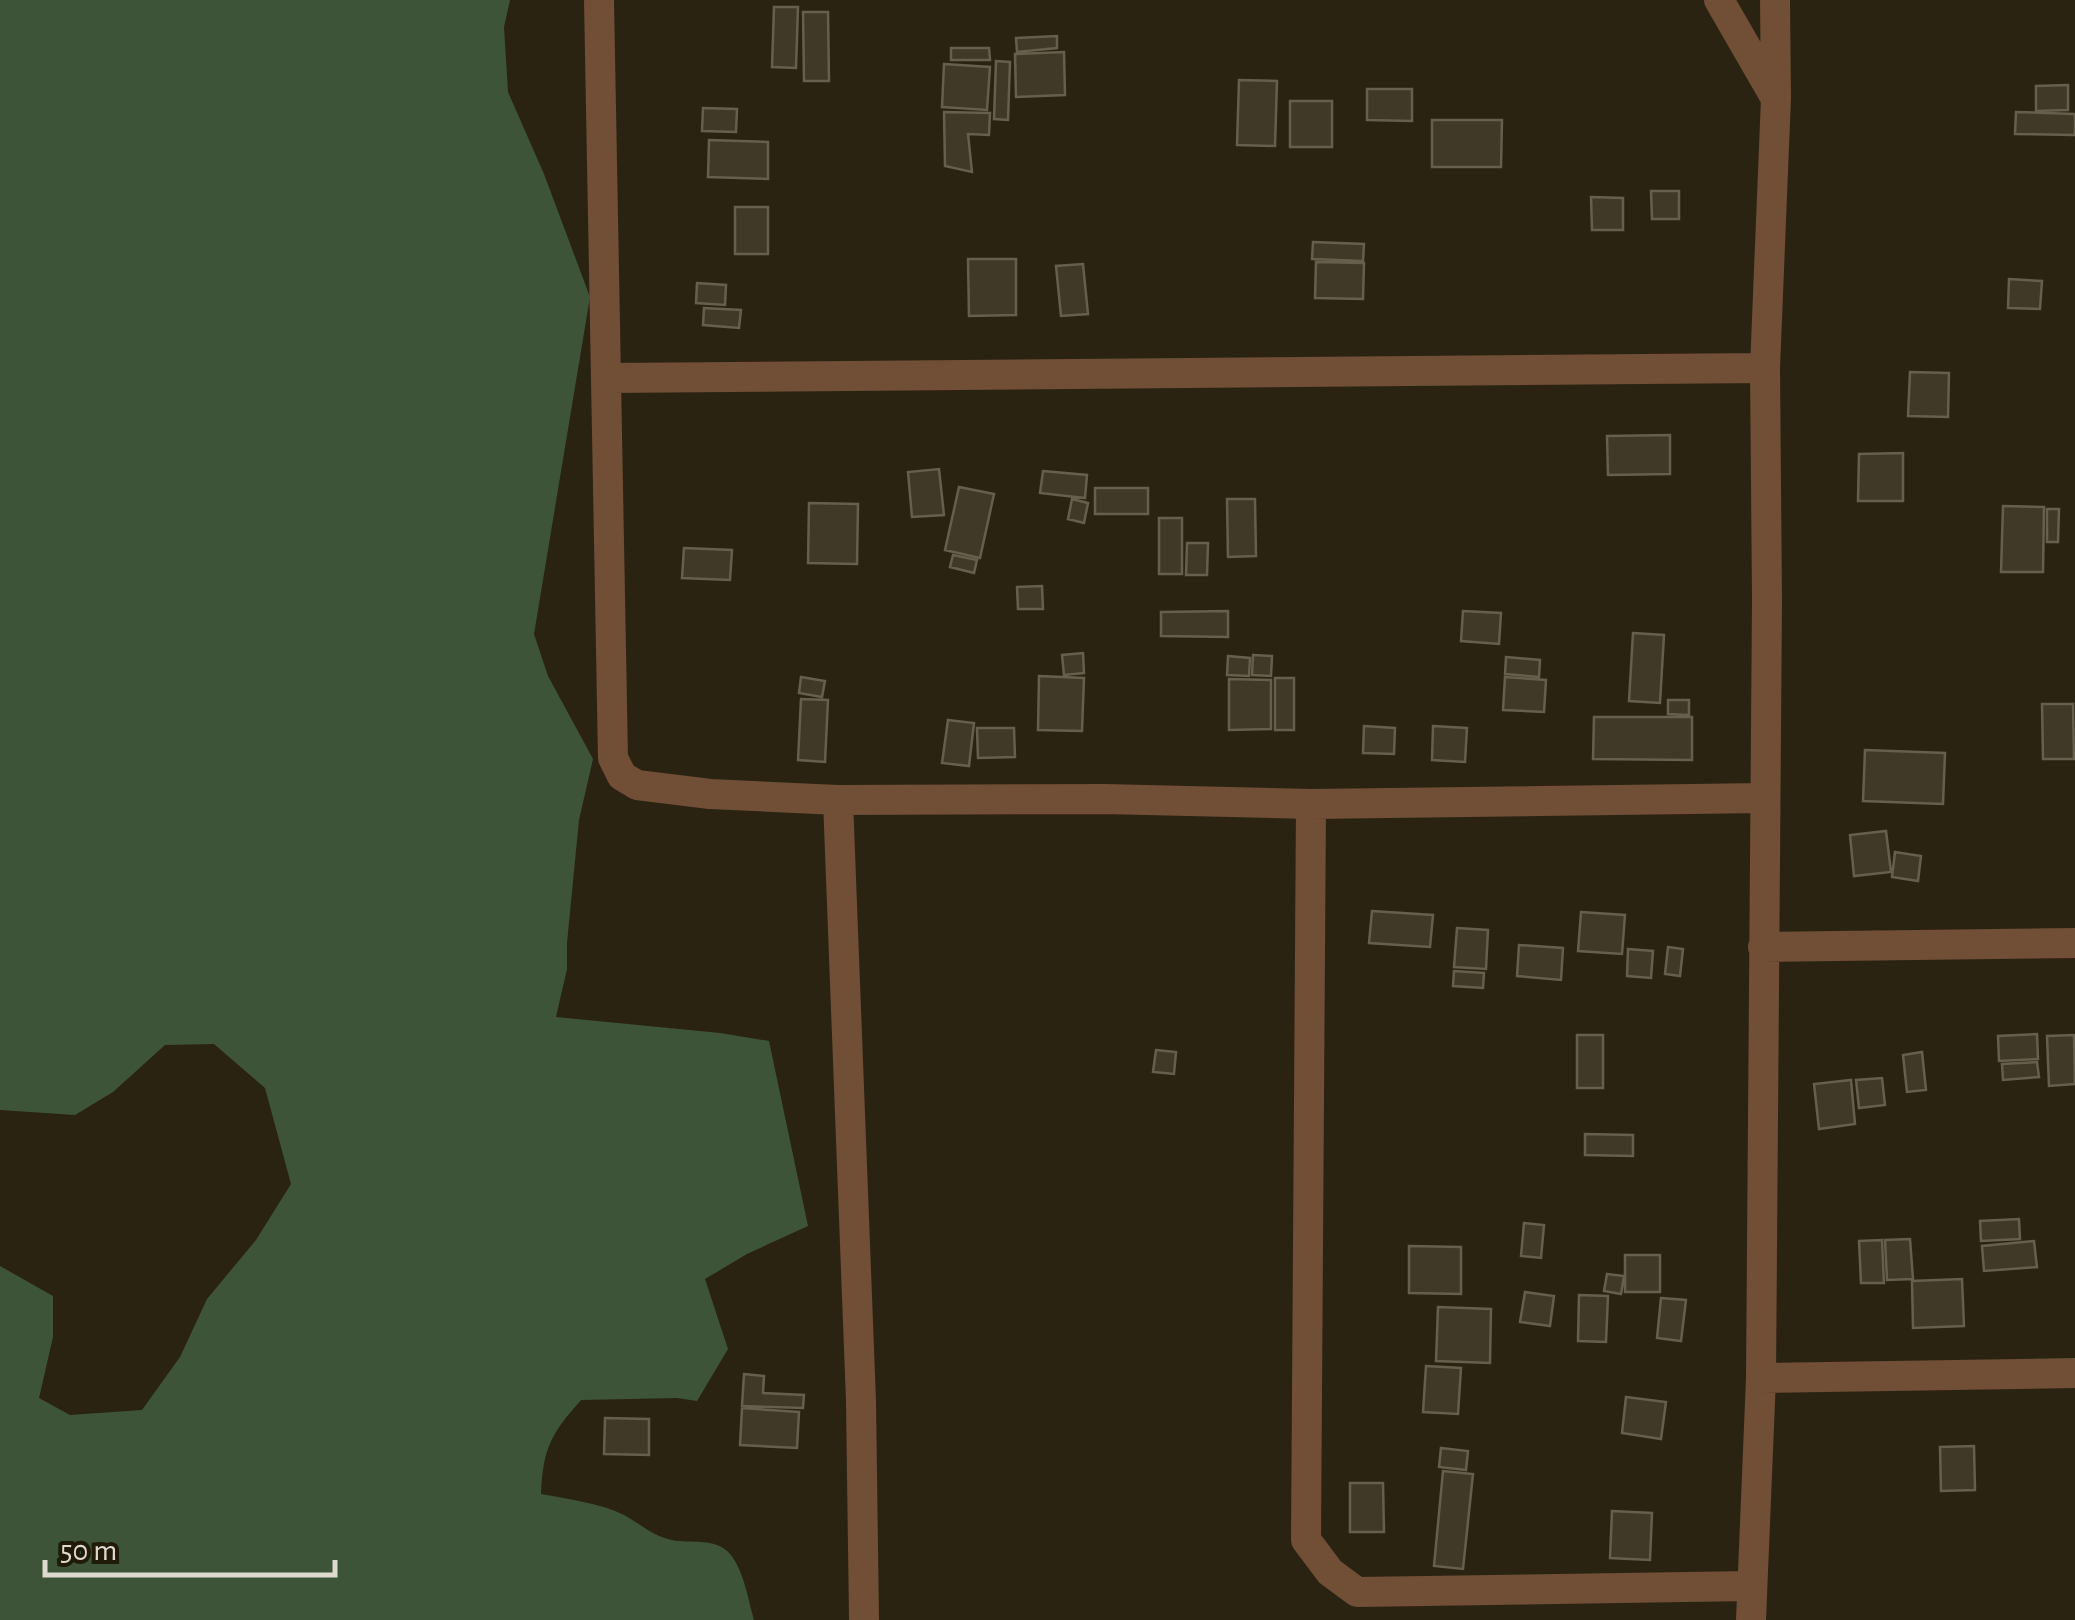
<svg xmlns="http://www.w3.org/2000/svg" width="2075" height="1620" viewBox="0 0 2075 1620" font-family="'Alegreya Sans',sans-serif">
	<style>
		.green { fill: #3e5439 }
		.building { fill: #403927; stroke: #665f4c; stroke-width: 2.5 }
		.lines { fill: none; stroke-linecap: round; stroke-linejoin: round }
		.minor { stroke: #714e36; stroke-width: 30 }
	</style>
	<rect width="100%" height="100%" fill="#2a2312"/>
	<!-- green -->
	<path class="green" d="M0,0H510L504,27L508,92L544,174L590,297L534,634L548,676L593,759L579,820L567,943V969L556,1017L720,1033L769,1041L808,1226L747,1254L705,1279L728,1349L697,1401L677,1398L581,1400C551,1434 543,1448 541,1494C568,1499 600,1503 624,1515C641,1524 652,1536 672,1540C691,1544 716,1537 730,1554C744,1571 748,1599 754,1620H0V1266L53,1296V1337L39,1398L70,1415L142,1410L180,1357L207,1299L256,1240L291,1184L265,1088L214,1044L165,1045L113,1092L75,1115L0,1110Z"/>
	<!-- building -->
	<path class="building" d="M774,7H798L796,68L772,67Z
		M803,12H828L829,81H804Z
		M1057,36V48L1017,52L1016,38Z
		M951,48H989L990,60H951Z
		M1064,52L1065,95L1016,97L1015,54Z
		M996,61L1010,62L1008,120L994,119Z
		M944,64L990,67L987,110L942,107Z
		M1239,80L1277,81L1275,146L1237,145Z
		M2068,85V110L2036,111V86Z
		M1367,89H1412V121L1367,120Z
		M1290,101H1332V147H1290Z
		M703,108L737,109L736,132L702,131Z
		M944,112L990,113L989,135L968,134L972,172L945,166Z
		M2016,112L2075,114V135L2015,134Z
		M1432,120H1502L1501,167H1432Z
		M709,140L768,142V179L708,177Z
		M1651,191H1679V219H1652Z
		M1591,197L1623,198V230H1592Z
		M735,207H768V254H735Z
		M1313,242L1364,244L1363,261L1312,259Z
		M968,259H1016V315L969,316Z
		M1316,262L1364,263L1363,299L1315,298Z
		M1083,264L1088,314L1061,316L1056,266Z
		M2009,279L2042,281L2040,309L2008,308Z
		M697,283L726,285L725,305L696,303Z
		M704,308L741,310L739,328L703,325Z
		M1910,372L1949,373L1948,417L1908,416Z
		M1670,435V474L1608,475L1607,436Z
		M1903,453V501H1858L1859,454Z
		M939,469L944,515L912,517L908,472Z
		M1043,471L1087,475L1085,498L1040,493Z
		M959,487L994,494L980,558L945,550Z
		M1095,488H1148V514H1095Z
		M1072,499L1088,503L1084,523L1068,519Z
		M1227,499H1255L1256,556L1228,557Z
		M809,503L858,504L857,564L808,563Z
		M2003,506L2044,507L2043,572H2001Z
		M2047,509H2059L2058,542H2047Z
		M1159,518H1182V574H1159Z
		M1187,543H1208L1207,575H1186Z
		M684,548L732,550L730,580L682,578Z
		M953,555L977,560L974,573L950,567Z
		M1042,586L1043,609H1018L1017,587Z
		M1228,611V637L1161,636V612Z
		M1463,611L1501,613L1499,644L1461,641Z
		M1633,633L1664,635L1660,703L1629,701Z
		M1083,653L1084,673L1064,675L1062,655Z
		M1253,655L1272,656L1271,676L1252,675Z
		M1228,656L1250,658L1249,676L1227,675Z
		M1506,657L1540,660L1539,677L1505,674Z
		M1039,676L1084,678L1082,731L1038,730Z
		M801,677L825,681L822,697L799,693Z
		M1505,677L1546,680L1544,712L1503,710Z
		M1275,678H1294V730H1275Z
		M1229,679L1271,680V729L1229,730Z
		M801,699L828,700L825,762L798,760Z
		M1668,700H1689V715L1668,714Z
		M2042,704H2073L2074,759H2043Z
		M1594,717H1692V760L1593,759Z
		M948,720L974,723L969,766L942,763Z
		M1364,726L1395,728L1394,754L1363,753Z
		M1433,726L1467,728L1465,762L1432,760Z
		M977,728H1014L1015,757L978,758Z
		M1865,750L1945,753L1943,804L1863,801Z
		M1886,831L1891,872L1854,876L1850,835Z
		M1895,852L1921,856L1918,881L1892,877Z
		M1372,911L1433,915L1430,947L1369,943Z
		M1581,912L1625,915L1622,954L1578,951Z
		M1457,928L1488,930L1486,969L1454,967Z
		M1519,945L1563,948L1561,980L1517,976Z
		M1668,947L1683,949L1680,976L1665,974Z
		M1628,949L1653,951L1651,978L1627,976Z
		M1454,971L1484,973L1483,988L1453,986Z
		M2037,1034L2038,1059L1999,1061L1998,1036Z
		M1577,1035H1603V1088H1577Z
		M2074,1035L2075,1084L2049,1086L2047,1036Z
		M1156,1050L1176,1052L1174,1074L1153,1072Z
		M1922,1052L1926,1090L1907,1092L1903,1055Z
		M2037,1062L2039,1077L2003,1080L2002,1064Z
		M1882,1078L1885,1105L1859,1108L1856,1080Z
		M1851,1080L1855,1124L1819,1129L1814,1084Z
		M1585,1134L1633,1135V1156L1585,1155Z
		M2019,1219L2020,1239L1981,1241L1980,1221Z
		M1524,1223L1544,1225L1541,1258L1521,1256Z
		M1910,1239L1913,1279L1887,1280L1885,1240Z
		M1882,1240L1884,1283H1861L1859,1241Z
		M2034,1241L2037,1267L1984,1271L1982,1246Z
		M1409,1246L1461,1247V1294L1409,1293Z
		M1625,1255H1660V1292H1625Z
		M1607,1274L1624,1276L1621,1294L1604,1291Z
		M1962,1279L1964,1326L1913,1328L1912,1281Z
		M1525,1292L1554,1296L1550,1326L1520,1322Z
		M1579,1295L1608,1296L1606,1342L1578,1341Z
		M1661,1298L1686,1300L1681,1341L1657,1338Z
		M1438,1307L1491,1309L1490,1363L1436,1361Z
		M1426,1366L1461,1368L1458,1414L1423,1412Z
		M744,1374L764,1376L763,1393L804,1395L803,1408L742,1406Z
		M1626,1397L1666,1402L1661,1439L1622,1433Z
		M742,1408L799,1412L797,1448L740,1445Z
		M605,1418L649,1419V1455L604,1454Z
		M1974,1446L1975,1490L1941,1491L1940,1447Z
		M1441,1448L1468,1451L1466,1470L1439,1467Z
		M1443,1471L1473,1474L1463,1569L1434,1566Z
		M1350,1483H1383L1384,1532H1350Z
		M1612,1511L1652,1513L1650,1560L1610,1558Z"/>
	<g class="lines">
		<!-- minor -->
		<path class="minor" d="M599,0L613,758L622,776L637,785L710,794L838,800L1104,799L1311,804L1764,798
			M1719,0L1775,97
			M607,378L1765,368
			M838,800L861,1401L864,1620
			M1311,804L1306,1540L1330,1572L1357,1592L1751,1586
			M1763,947L2075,943
			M1761,1378L2075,1373
			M1751,1620L1761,1378L1767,600L1765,368L1776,98L1775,0"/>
	</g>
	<!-- scale -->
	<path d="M45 1560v15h290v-15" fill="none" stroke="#dedacf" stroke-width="5"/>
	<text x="60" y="1560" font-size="30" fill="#dedacf" stroke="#201a08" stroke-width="8" paint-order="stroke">50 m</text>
</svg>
